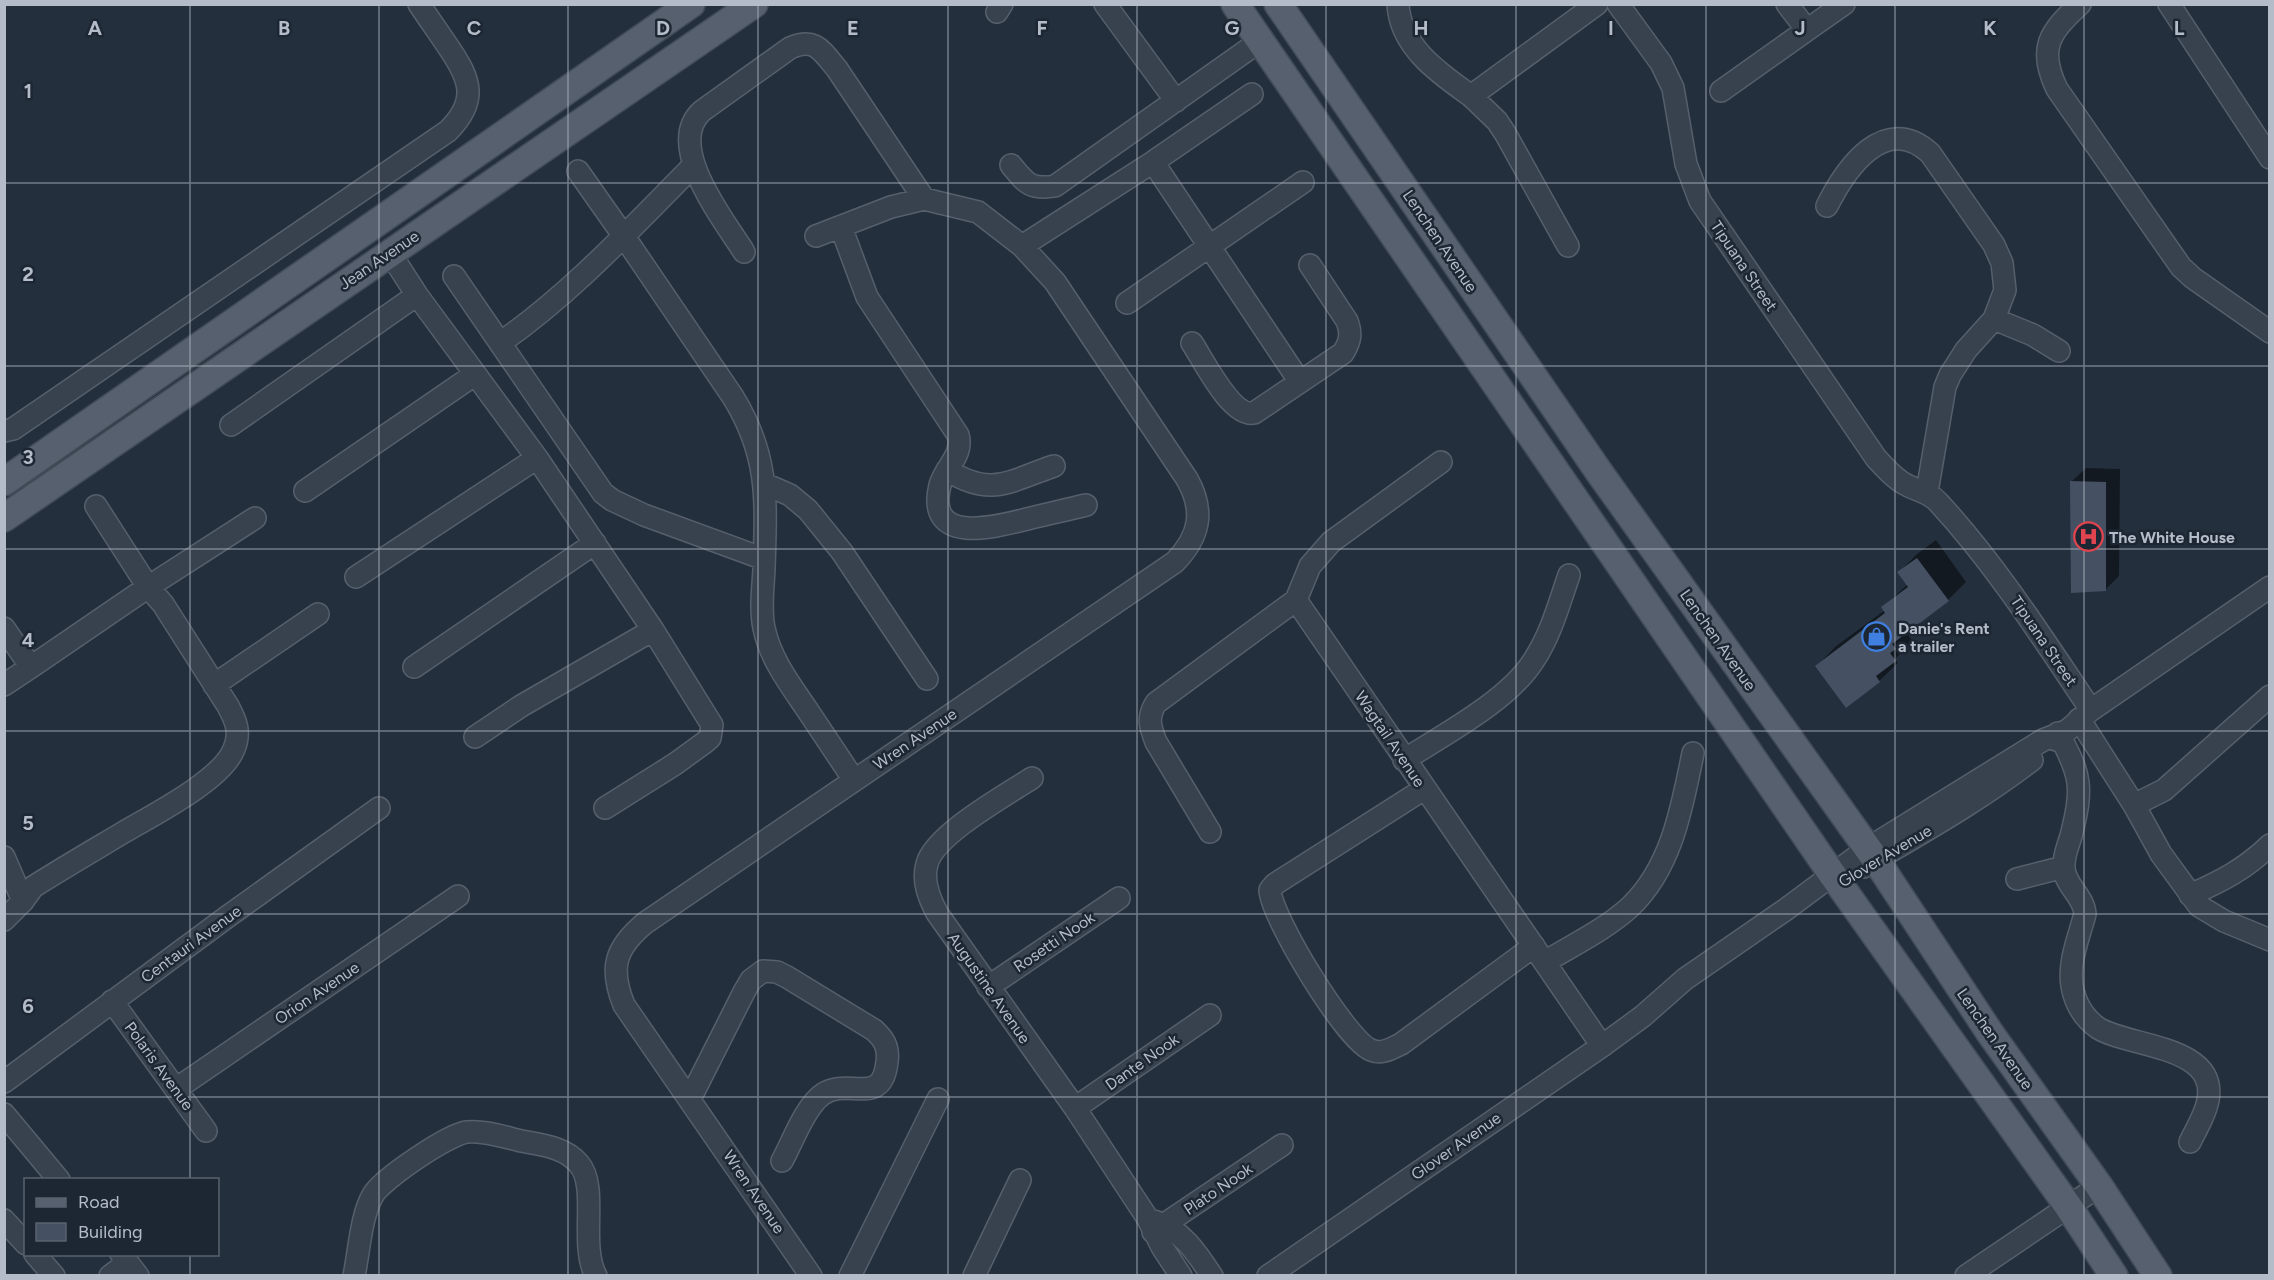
<svg xmlns="http://www.w3.org/2000/svg" width="2274" height="1280" viewBox="0 0 2274 1280" font-family="Figtree,sans-serif">
	<style>
		.shadow { fill: #0007 }
		.building { fill: #455162 }
		.lines { fill: none; stroke-linecap: round; stroke-linejoin: round }
		.minor-casing { stroke: #565f6c; stroke-width: 24 }
		.major-casing { stroke: #414a57; stroke-width: 30 }
		.minor { stroke: #38414e; stroke-width: 21 }
		.major { stroke: #56606e; stroke-width: 27 }
		.grid { fill: none; stroke: #b4bcc9; stroke-width: 1.5; stroke-opacity: 0.55 }
		.labels { text-anchor: middle; dominant-baseline: central; stroke-width: 5; stroke-linejoin: round; paint-order: stroke }
		.street-label { font-size: 16px; fill: #b4bcc9; stroke: #1d2633 }
		.poi-label { font-size: 16px; font-weight: bold; fill: #b4bcc9; stroke: #1d2633; text-anchor: start }
		.grid-label { font-size: 20px; text-anchor: middle; font-weight: bold; fill: #b4bcc9; stroke: #1d2633; stroke-width: 5; stroke-linejoin: round; paint-order: stroke }
	</style>
	<rect width="100%" height="100%" fill="#242f3e"/>
	<!-- shadow -->
	<path class="shadow" d="M2086,468L2120,469L2119,576L2105,590L2072,481Z
		M1936,540L1966,582L1948,600L1911,627L1913,630L1908,635L1913,641L1895,659L1898,663L1879,681L1817,666L1835,647L1885,610L1883,607L1908,584L1899,572L1917,554Z"/>
	<!-- building -->
	<path class="building" d="M2070,481L2106,482V591L2071,593Z
		M1917,558L1949,601L1892,644L1896,649L1890,653L1896,661L1876,676L1880,682L1846,708L1815,666L1885,613L1881,607L1908,587L1897,572Z"/>
	<g class="lines">
		<defs>
			<path id="minor" d="M1105,4L1176,101
				M1398,4C1400,47 1440,74 1471,96
				M1618,4L1661,63L1673,88L1686,164L1700,201L1711,217L1876,458C1884,467 1893,477 1903,483C1916,491 1928,491 1938,502C1997,566 2043,639 2091,710
				M2080,4C2050,32 2037,48 2057,89L2181,267L2193,278L2270,332
				M2169,4L2270,158
				M997,12L1002,4
				M1807,30L1844,4
				M1721,91L1807,30L1787,4
				M1153,162L1300,382
				M1011,165C1026,183 1030,190 1055,186L1260,41
				M578,171L623,235L733,397C770,457 766,502 764,569C763,588 760,609 764,628C770,658 789,683 806,708C822,732 838,756 854,780
				M1827,206C1846,168 1885,112 1930,153L1994,245L2002,263L2005,290L1994,319L1966,350L1950,375L1945,387L1927,492
				M841,227L867,297L958,435C964,455 945,467 940,485C925,546 995,527 1027,519C1047,514 1066,510 1086,505
				M1022,246L1153,162L1252,94
				M1568,246L1505,133L1497,121L1471,96L1597,4
				M744,252C724,220 664,145 702,111L790,48C815,37 821,50 837,69L924,199
				M390,253L417,295L537,458L653,630L712,725L710,738L704,743L675,764L605,808
				M454,276L603,493L612,500L644,515L764,559
				M1127,303L1303,182
				M1994,319L2033,335L2059,351
				M500,343C572,293 632,227 694,165
				M1192,343C1204,361 1231,417 1254,413L1343,353C1350,342 1352,334 1347,321L1310,265
				M231,425L417,295
				M4,431L13,429L448,131C478,101 471,80 449,48C439,33 429,19 419,4
				M947,470C992,498 1009,481 1054,466
				M765,484L790,495L808,510L842,552L927,679
				M305,491L474,375
				M96,506L148,587L255,518
				M356,577L537,458
				M1296,600L1602,1046
				M1296,600L1310,566L1331,542L1441,462
				M4,628L31,667L148,587L163,604L228,706C236,721 241,732 234,749C222,780 153,815 124,832C94,850 63,868 33,887L23,901L4,920
				M414,667L595,543
				M4,685L31,667
				M214,685L318,614
				M2079,719L2134,805L2161,854L2199,906L2224,921L2270,940
				M2058,733C2082,776 2083,788 2071,836C2068,846 2063,857 2064,868C2065,886 2084,896 2085,914C2079,937 2068,962 2072,986C2075,1003 2084,1018 2098,1028C2128,1047 2218,1045 2208,1100C2206,1114 2196,1129 2190,1142
				M475,737L521,706L653,630
				M2056,740L2091,710L2270,587
				M1404,760C1445,734 1509,700 1534,660C1551,634 1559,604 1569,575
				M1032,778C1006,795 934,835 927,864C922,881 929,898 937,913L1075,1108L1148,1219L1162,1247L1181,1276
				M1424,789L1275,884L1270,890C1271,917 1346,1040 1371,1050C1382,1055 1392,1048 1401,1044L1534,946
				M2134,805L2164,790L2270,696
				M1210,832L1156,742C1150,727 1147,717 1156,703L1296,600
				M4,857L23,901
				M1864,867C1921,833 1979,801 2032,760
				M2017,879L2064,867
				M2190,895C2222,881 2245,869 2270,845
				M1545,962C1573,945 1606,929 1630,907C1672,867 1682,807 1693,753
				M988,987L1119,898
				M112,1001L206,1131
				M4,1082L227,917L379,808
				M176,1089L458,896
				M690,1099L744,992L751,980L763,971L777,972L787,977L874,1030C884,1039 889,1047 887,1062C882,1108 848,1077 823,1094C806,1105 792,1143 782,1161
				M1075,1108L1210,1015
				M4,1114L59,1180
				M4,1220L26,1244
				M1154,1221C1181,1229 1197,1253 1212,1276
				M1153,1232L1282,1145
				M35,1254L54,1276
				M121,1254L138,1276
				M110,1276L127,1263
				M354,1276C359,1252 361,1215 373,1195C382,1179 449,1134 467,1132C484,1130 504,1137 521,1141C542,1145 565,1147 579,1164C599,1187 579,1244 596,1276
				M811,1276L624,1005C609,968 615,948 645,923L1175,562C1200,536 1205,511 1187,479L1055,282L1022,246L978,212L924,199L891,207L816,236
				M850,1276L938,1099
				M974,1276L1020,1180
				M1268,1276L1602,1046L1643,1016L1685,979L1785,910L1867,849L2043,740L2066,731
				M1966,1276L2099,1186"/>
			<path id="major" d="M1235,4L1832,874L2068,1206L2114,1276
				M1278,4L1599,472L1876,860L1990,1033L2099,1186L2158,1276
				M4,482L691,4
				M4,518L754,4"/>
		</defs>
		<!-- minor casing -->
		<use href="#minor" class="minor-casing"/>
		<!-- major casing -->
		<use href="#major" class="major-casing"/>
		<!-- minor -->
		<use href="#minor" class="minor"/>
		<!-- major -->
		<use href="#major" class="major"/>
	</g>
	<!-- grid -->
	<path class="grid" d="M190,4V1180M379,4V1276M568,4V1276M758,4V1276M948,4V1276M1137,4V1276M1326,4V1276M1516,4V1276M1706,4V1276M1895,4V1276M2084,4V1276M4,183H2270M4,366H2270M4,549H2270M4,731H2270M4,914H2270M4,1097H2270M190,1254V1276"/>
	<!-- icons -->
	<defs>
		<symbol id="hospital-ring" viewBox="-11 -11 22 22"><circle r="9.5" fill="#1d2633" stroke="#e0444e" stroke-width="1.5"/><path d="M-5-5h3v3.5h4V-5h3V5h-3V1.5h-4V5h-3Z" fill="#e0444e"/></symbol>
		<symbol id="shop-ring" viewBox="-11 -11 22 22"><circle r="9.5" fill="#1d2633" stroke="#3f7fe0" stroke-width="1.5"/><path d="M-5-2.5h2.3a2.7 3.5 0 0 1 5.4 0H5L5.5 6h-11ZM-1.5-2.5h3a1.5 2.3 0 0 0-3 0Z" fill="#3f7fe0"/></symbol>
	</defs>
	<g fill-rule="evenodd">
		<use href="#hospital-ring" x="2072" y="520" width="33" height="33"/>
		<use href="#shop-ring" x="1860" y="620" width="33" height="33"/>
	</g>
	<g class="labels">
		<!-- street labels -->
		<g class="street-label">
			<text transform="translate(1440 241) rotate(56)">Lenchen Avenue</text>
			<text transform="translate(379 260) rotate(-34)">Jean Avenue</text>
			<text transform="translate(1744 266) rotate(56)">Tipuana Street</text>
			<text transform="translate(1718 640) rotate(55)">Lenchen Avenue</text>
			<text transform="translate(2044 641) rotate(56)">Tipuana Street</text>
			<text transform="translate(915 739) rotate(-34)">Wren Avenue</text>
			<text transform="translate(1390 739) rotate(56)">Wagtail Avenue</text>
			<text transform="translate(1885 856) rotate(-31)">Glover Avenue</text>
			<text transform="translate(1054 942) rotate(-34)">Rosetti Nook</text>
			<text transform="translate(191 944) rotate(-36)">Centauri Avenue</text>
			<text transform="translate(989 988) rotate(55)">Augustine Avenue</text>
			<text transform="translate(317 993) rotate(-34)">Orion Avenue</text>
			<text transform="translate(1995 1039) rotate(55)">Lenchen Avenue</text>
			<text transform="translate(1142 1062) rotate(-35)">Dante Nook</text>
			<text transform="translate(159 1066) rotate(54)">Polaris Avenue</text>
			<text transform="translate(1456 1146) rotate(-35)">Glover Avenue</text>
			<text transform="translate(1218 1189) rotate(-34)">Plato Nook</text>
			<text transform="translate(754 1192) rotate(56)">Wren Avenue</text>
		</g>
		<!-- poi labels -->
		<g class="poi-label">
			<text x="2109" y="537">The White House</text>
			<text x="1898" y="628">Danie's Rent<tspan x="1898" dy="18">a trailer</tspan></text>
		</g>
	</g>
	<g class="grid-label">
		<text x="95" y="35">A</text>
		<text x="284" y="35">B</text>
		<text x="474" y="35">C</text>
		<text x="663" y="35">D</text>
		<text x="853" y="35">E</text>
		<text x="1042" y="35">F</text>
		<text x="1232" y="35">G</text>
		<text x="1421" y="35">H</text>
		<text x="1611" y="35">I</text>
		<text x="1800" y="35">J</text>
		<text x="1990" y="35">K</text>
		<text x="2179" y="35">L</text>
		<text x="28" y="98">1</text>
		<text x="28" y="281">2</text>
		<text x="28" y="464">3</text>
		<text x="28" y="647">4</text>
		<text x="28" y="830">5</text>
		<text x="28" y="1013">6</text>
	</g>
	<!-- border -->
	<rect width="2274" height="1280" fill="none" stroke="#b4bcc9" stroke-width="12"/>
	<!-- legend -->
	<rect x="24" y="1178" width="195" height="78" fill="#1d2633" stroke="#59626f" stroke-width="1.5"/>
	<rect x="36" y="1198" width="30" height="9" fill="#56606e" stroke="#59626f" stroke-width="1.5"/>
	<text x="78" y="1208" font-size="18" fill="#b4bcc9">Road</text>
	<rect x="36" y="1223" width="30" height="18" fill="#455162" stroke="#59626f" stroke-width="1.5"/>
	<text x="78" y="1238" font-size="18" fill="#b4bcc9">Building</text>
</svg>
